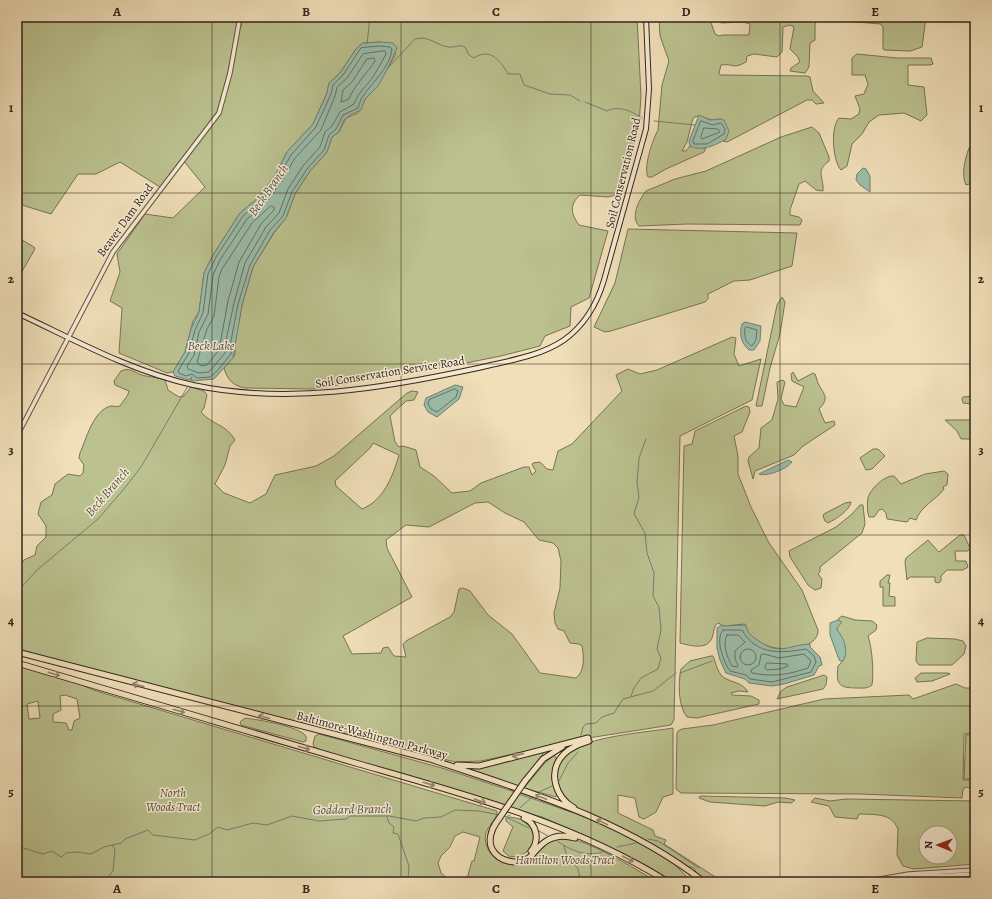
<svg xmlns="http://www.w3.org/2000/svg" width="992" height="899" viewBox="0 0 992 899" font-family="Alegreya,serif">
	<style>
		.green { fill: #bbc18f; stroke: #777357; fill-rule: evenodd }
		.water { fill: #9bbdaa; stroke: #718072 }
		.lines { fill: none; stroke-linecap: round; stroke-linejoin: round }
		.shore { stroke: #677164; stroke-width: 1 }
		.stream { stroke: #718072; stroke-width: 1 }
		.tertiary-casing { stroke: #625446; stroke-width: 5.5 }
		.secondary-casing { stroke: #33251f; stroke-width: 6 }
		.motorway-casing { stroke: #33251f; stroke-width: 7 }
		.tertiary { stroke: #f5ead2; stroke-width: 3.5 }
		.secondary { stroke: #f5ead2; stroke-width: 4 }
		.motorway { stroke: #f0dfb9; stroke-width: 5 }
		.motorway-bridge-casing { stroke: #33251f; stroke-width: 7; stroke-linecap: butt }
		.motorway-bridge { stroke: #f0dfb9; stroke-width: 5 }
		.oneway { stroke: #92826c }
		.grid { fill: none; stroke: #33251f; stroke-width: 1; stroke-opacity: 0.55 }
		.labels { text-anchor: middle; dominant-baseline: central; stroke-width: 3; stroke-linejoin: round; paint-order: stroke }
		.street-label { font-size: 12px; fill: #33251f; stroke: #f5ead2 }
		.park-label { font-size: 12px; font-style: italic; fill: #554c3b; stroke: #f5ead2 }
		.water-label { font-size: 13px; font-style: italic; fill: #525349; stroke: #f5ead2 }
		.neatline { fill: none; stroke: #33251f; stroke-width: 1.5 }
		.grid-label { font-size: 13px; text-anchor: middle; font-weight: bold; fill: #33251f }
	</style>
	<rect width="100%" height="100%" fill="#f0dfb9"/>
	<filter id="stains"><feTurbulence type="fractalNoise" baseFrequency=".005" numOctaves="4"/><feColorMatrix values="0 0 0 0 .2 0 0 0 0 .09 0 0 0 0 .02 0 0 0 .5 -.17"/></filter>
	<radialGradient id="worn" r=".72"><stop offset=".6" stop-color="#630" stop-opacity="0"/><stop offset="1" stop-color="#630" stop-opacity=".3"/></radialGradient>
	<!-- green -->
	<path class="green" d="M17,17H239L228,72L217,112L160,187L120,162L96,174H78L51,214L22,205L17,207Z
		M242,17H637L641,96L639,125L624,183L616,195L608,197L580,195C569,205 571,214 579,225L608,231L589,298L571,307L570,326L545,336L540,346L501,356L441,368L313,389L245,388C233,386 227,379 224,368L235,355V342L242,305L253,267L274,233L286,218L295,194L310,171L327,152L332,137L339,132L346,118L358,113L365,99L388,68L396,54L380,42L363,43L356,49L340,73L329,83L327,93L313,124L287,152L276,174L259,197L240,213L213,255L204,273L199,312L193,321L185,352L173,372L167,373L119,353L122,308L110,301L120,272L117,254L145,214L173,218L205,187L183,160L219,113L239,27H241Z
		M659,17H709L715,34L719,36L723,35H749L750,24L743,22L721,23L716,17H818L815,25V40L810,43L809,67L805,73L790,71L791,68L800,62L798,57L790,49L794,27L790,25L783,27L782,52L777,57L754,54L747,56L746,62C732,70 734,63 721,65L719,73L720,75L807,76L810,77L813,91L824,103L816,104L812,100H807L727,142L723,141L726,139L721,119C708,123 701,112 693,118L687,142L682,151H686L690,146L706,148L704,152L666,169L652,177H648C643,167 653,139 658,130L662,85L669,61L660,36Z
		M842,17H926L922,47L910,51L885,50L883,49V27L881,24L844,21Z
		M857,54L897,58H931L933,64L930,65H908V85L924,87L927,115L921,121L904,113L879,115L869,122L862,134L852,144L847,166L841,170C833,162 830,127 839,118L851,119L859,114L860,109L855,96L864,94L868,84L865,75H852V58Z
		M812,127L819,133L829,157V161C815,171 824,177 823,191L816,190L805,181L799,184L790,210V215L799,217L802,220L800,225L687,224L639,226C630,217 639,200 646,191L675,179L706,171L781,137Z
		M973,146L975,147V182L966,185C961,175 965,159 969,148Z
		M628,229L797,233L792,266L750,280L734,281L708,294V299L705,302L611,331L605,332L594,327L615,283Z
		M17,237L34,247L35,249L17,280Z
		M782,297L785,302L780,334L770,368L762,406H756L777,305Z
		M732,337L736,338L734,354L739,366L761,359L752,400L680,436L674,720L671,725L582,739L481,761L455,762L69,664L17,649V570L24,560L35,555L37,546L46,537V526L38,514L41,502L52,495L55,484L68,474L80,476L83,473L84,465L79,458L80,453C86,440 93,410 111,406C113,406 117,407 120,406C123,401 128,396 129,391L115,385L114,381L121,371C132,366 136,375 146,376C153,377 158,378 165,380L168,390L179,397L184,396L191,387L204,391L207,395L204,408L201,412C212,425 226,424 235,440L230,446L225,465L215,484L224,493L250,503L266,494L275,475L316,466L334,456L407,393L412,391L418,392L414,400L406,401L390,416L395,442L399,447L403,446L416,450L420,467L434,476L452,493L470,491L481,483L524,467H529L532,475L536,471L532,465L533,463L540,462L547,469L553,470L558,451L572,444L622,391L616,375L628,369L640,374L657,370ZM373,443L399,455C393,476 384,500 362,509L336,486L335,481L370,448ZM488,502L505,513L524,522L539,540L553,543L558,548L561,561L560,588L554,613L555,623L558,629L564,631L570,643L579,644L582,646C584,657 585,671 576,678L540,673L512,634L488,615L470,591L463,588L459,589L454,612L450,617L406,641L403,644L406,657L394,656L388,647L383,648L381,653L352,654L343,636L412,597L387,548L386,540L406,525L429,527L475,503Z
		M793,372L798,381L813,373L815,374C817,378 817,383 820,387C826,396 828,400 819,409L825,423L834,421L835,425L803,446L794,455L755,471L753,479L748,461L749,457L759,448L761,428L772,420L778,399L777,382L783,380L785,382L781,399L784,405L796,407L804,387L792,381L791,374Z
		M975,396V439H961L957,431L945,420H971V404L963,403L962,399L963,397Z
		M746,406L749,407L750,412L742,432L734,436L738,456V474L751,507L769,543L802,590L818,630C819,650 779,652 766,645C760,643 752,638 748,632C746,629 747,627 745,624L724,626L718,623C714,626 714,630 713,635C709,651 692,646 680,643L684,446L692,444L695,431Z
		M873,449H878L885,456L872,469L866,470L860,458Z
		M944,471L948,474L947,485L943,487L944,489C936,500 921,506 916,520L910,518L907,522L887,519L886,513L882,509L879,510L874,517H869C867,512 867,504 868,498C870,489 885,475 894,476L901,484L925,474Z
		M851,502C850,510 836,519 828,523L825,521L823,516L824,514L845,503Z
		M860,505H863L865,524L862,533L820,567V572L818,574L822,579L821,588L815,590L808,585L790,557L789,551L836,527L852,514Z
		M960,535H964L970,548L968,551H955L956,561H966L968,567L963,570H947L941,576V581L939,583L935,582V577H910L907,580L905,562L906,558L928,540L939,552Z
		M887,575H890L888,583H890L889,596L895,597V606H883V587H880V581Z
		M842,616L855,620L872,621L877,625L876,630L868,636C872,647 874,672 872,685C867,689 863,688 857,688C838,688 836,684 838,666L843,661L837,628L840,621L838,619Z
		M927,638L955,639L963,641L966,646L964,654L952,665H919L916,661L917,642Z
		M711,656H713C716,663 717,672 723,677C732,683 742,682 748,692L739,691L731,693L732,695L751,696L759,700V704L697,718L687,717C678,706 678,683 681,669L690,661Z
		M17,663L64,677L93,690L497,811C498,822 478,829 488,849C497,866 516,865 530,858C541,853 545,841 557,838C579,833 637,870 657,882H466L472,861H474L480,837L463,832L455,836L450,847L441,856L438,863L441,873L452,882H17ZM65,695L77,699L80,718L74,721L72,730H69L66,723L53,722V714L61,710L60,696ZM38,701L40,718L29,719L27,704Z
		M921,673H948L950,674L932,681L917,682L915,678Z
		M824,675L827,677L826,685L823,689L777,699L781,691L787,687Z
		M975,676V733L964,734L963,780H975V792L973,789L966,787L963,789L962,798L860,794L681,793L676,789L677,733L678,731L682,729L713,725L824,699L909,695L913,699L956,684L965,688H970Z
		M245,718C260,720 298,726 306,736V741L303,742L241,725L240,722Z
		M673,728V794L663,797L656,812L644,819L639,817L635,798L618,795V813L653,830L655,836L666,840L664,844L723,882C707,882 700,885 694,868L678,863L665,855L692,882H673L646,865L589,838L542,817L510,808L519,794L568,811L589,816L573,807L557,791L556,797L524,788L544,764L554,755L558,761C577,736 643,733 673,728Z
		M319,734L442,768L515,792L505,806L321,750L314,747L313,744L315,736Z
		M966,735H975V779H964Z
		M545,750C545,753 522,780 518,786L473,771L475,768Z
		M700,796L785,798L795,800L791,803L778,802L765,806L710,802L699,798Z
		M815,798L830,801L846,799L975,801V864L914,869L903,866L897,855L898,829C891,813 877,815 862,814H859L857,819L835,817L829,806L811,802ZM926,833H950V857H926Z
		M510,817L525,820C541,837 534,856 510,857L503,851L512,829L513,827L506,821V818Z"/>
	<!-- water -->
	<path class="water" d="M380,42L393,43L397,48L388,68L378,86L365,99L361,110L350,115L343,121L339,132L332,137L327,152L310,171L295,194L286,218L274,232L253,267L242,305L233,358L214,379L192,381L191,378L189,380L175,376L173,372L185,352L191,329L199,312L204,273L213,255L240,213L259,197L276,174L287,152L313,124L327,93L329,83L340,73L356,49L363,43Z
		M699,115L710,120L721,119L724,120L729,131L726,139C716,145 702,152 690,146L689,141Z
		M863,168L866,169L870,176V192L860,185L856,180L857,174Z
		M745,322L761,326L760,341L754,350H749C741,343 739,334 742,324Z
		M455,385L463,387L459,399L437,417L428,412L424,405L426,398Z
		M788,460L792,462C787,469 767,477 759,474Z
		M838,620L842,622L837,628V630C844,638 849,651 843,661H840L838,657L830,635V623Z
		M746,625C747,632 750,635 756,639C780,657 787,645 810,644V647L820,657L822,665L819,666L814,675L784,684L772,686L749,683L745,679L726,673L720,660L717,648V628L720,626Z"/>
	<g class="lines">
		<!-- shore -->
		<path class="shore" d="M380,46L390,47L392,49C390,68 373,81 363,96C360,99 360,104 358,108L343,115L336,129L329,135L324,150L307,169L292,192L283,216L270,230L250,265L238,304L231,341V354L217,371L210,377L197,378L192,374L186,376L179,373L178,371L189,353L195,330L203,313L208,274L216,257L243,216L262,200L279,176L291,155L316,127L331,94L333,85L343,75L361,48Z
			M385,51L386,54C381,63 376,73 370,81C363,89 358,94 354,104L340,112L332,126L325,132L320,147L303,166L288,189L279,213L266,227L245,263L234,303L226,340L225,353L209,372L199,373L188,369L187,366L194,355L199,332L208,314L213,275L220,260L247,219L266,203L283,179L295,158L321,130L335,96L337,87L347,78L363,54Z
			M367,59L374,58L375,61C367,74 354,85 349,99L341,102L343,90L352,82Z
			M701,121L713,125L721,123L725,129L724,134L707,144H694L693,141Z
			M704,128L718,129L720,132L702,139L701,137Z
			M271,206L274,207V210L261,224L239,262L228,301L219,350L207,365L201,366L197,362L207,329L214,316L219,277L222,269L252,223Z
			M747,327L757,330L756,340L752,346C745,343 744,335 745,328Z
			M455,389L458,391L456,397L437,412L431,409L428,404L429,400Z
			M723,630H742C757,656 781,653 806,649L814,656L816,662L811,672L772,682L750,679L746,675L730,671L728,668C723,659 715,639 723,630Z
			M727,635H738L745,642L735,651V659L738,665L737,667L732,666C727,657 722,644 727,635Z
			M740 657a8 8 0 1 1 16 0a8 8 0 1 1-16 0Z
			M764,654L779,658L804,654L811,661L808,668C787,675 774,677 752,673L751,670L759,665L761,655Z
			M767,663L787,664L788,666L780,669L767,670L765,668Z"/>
		<!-- stream -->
		<path class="stream" d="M367,44L370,17
			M387,69L415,39C429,35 437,46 449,47C455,48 459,44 465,47L469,55L474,58C490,47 501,61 508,74H520L524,85L550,94L570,95L580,101
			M585,102L607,111C619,105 631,111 642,118
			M654,121L695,125
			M190,381L192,377
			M17,592L37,570L98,519L124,489L141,467L188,386
			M680,673L712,661
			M631,696L634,688L641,678L658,669L661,658L657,649L661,630L659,607L653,596L654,573L647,553L645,533L634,514L639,497L637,483L639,458L646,439
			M581,735L583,727L586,724L596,723L602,717L614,713L623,699L653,691L676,673
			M559,781L568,763L578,752
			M539,792L552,786
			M520,808L531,798
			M503,816L506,817L510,815
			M387,817L389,823L394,827L393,833L398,834L409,866L408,879L411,882
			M508,818L529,828
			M539,831L548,836
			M648,839L658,841L699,868
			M556,840C568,849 586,858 602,852
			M17,846L43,854L52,851L61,857L66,853L76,852L91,854L104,847L121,843L125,839L148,830L153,835L195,840L209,834L218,827L227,830L253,823L267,825L292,816L319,821L346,819L350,816H389L416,821L424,818L441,817L455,810L479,811L500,815
			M564,846L566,853L578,869L581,882
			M617,847L636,843
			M104,882L113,871L115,849L112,845"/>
		<defs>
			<path id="tertiary" d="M17,436L113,252L219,113L230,73L240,17
				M863,882L909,874L975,870
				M880,882L914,877L975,874"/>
			<path id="secondary" d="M17,313C75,340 130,371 193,385C288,405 385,388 478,368C506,361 539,357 564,340C585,325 597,304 604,280L646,129L649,89L646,17"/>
			<path id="motorway" d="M17,652L430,759C525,791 624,819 704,882
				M17,663C131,697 245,730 359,764C464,794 574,823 668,882
				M457,765L479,766L588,738
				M525,781L543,759L562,747
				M574,808C555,797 547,771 564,754C571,747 580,744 589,741
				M524,818C537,824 540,840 531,851
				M496,823C491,830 488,841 492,849C499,862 518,866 530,857C536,851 540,844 548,840C557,835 565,835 575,838"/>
		</defs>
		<!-- tertiary casing -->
		<use href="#tertiary" class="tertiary-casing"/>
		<!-- secondary casing -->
		<use href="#secondary" class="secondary-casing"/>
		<!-- motorway casing -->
		<use href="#motorway" class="motorway-casing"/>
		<!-- tertiary -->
		<use href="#tertiary" class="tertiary"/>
		<!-- secondary -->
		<use href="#secondary" class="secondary"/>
		<!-- motorway -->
		<use href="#motorway" class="motorway"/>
		<defs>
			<path id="motorway-bridge" d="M496,823L525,781"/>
		</defs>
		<!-- motorway-bridge casing -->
		<use href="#motorway-bridge" class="motorway-bridge-casing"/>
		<!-- motorway-bridge -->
		<use href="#motorway-bridge" class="motorway-bridge"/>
	</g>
	<!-- one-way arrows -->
	<defs><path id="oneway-shaft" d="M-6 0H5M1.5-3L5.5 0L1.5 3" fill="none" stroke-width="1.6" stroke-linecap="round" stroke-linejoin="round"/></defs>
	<g class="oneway">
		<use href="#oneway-shaft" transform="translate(54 674) rotate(17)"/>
		<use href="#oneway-shaft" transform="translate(138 685) rotate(-165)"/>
		<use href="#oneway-shaft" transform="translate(179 711) rotate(16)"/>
		<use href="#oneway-shaft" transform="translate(264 717) rotate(-165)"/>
		<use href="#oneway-shaft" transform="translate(304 748) rotate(16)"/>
		<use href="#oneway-shaft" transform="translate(518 755) rotate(165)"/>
		<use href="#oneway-shaft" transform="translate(429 784) rotate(16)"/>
		<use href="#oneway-shaft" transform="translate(541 797) rotate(-159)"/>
		<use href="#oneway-shaft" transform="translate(480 801) rotate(19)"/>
		<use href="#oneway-shaft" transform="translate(602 822) rotate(-154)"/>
		<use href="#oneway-shaft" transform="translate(628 859) rotate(28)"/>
	</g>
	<!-- grid -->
	<path class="grid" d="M212,17V882M401,17V882M591,17V882M780,17V882M17,193H975M17,364H975M17,535H975M17,706H975"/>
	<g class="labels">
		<!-- street labels -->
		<g class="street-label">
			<text transform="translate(623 173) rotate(-76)">Soil Conservation Road</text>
			<text transform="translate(125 220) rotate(-54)">Beaver Dam Road</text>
			<text transform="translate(390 372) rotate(-9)">Soil Conservation Service Road</text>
			<text transform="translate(372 735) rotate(15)">Baltimore-Washington Parkway</text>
		</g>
		<!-- park labels -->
		<g class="park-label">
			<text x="173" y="793">North<tspan x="173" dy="14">Woods Tract</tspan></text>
			<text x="565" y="860">Hamilton Woods Tract</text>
		</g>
		<!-- water labels -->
		<g class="water-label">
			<text transform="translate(268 190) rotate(-55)">Beck Branch</text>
			<text x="211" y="345">Beck Lake</text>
			<text transform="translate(107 492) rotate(-49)">Beck Branch</text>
			<text transform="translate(352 809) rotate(-1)">Goddard Branch</text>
		</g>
	</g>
	<!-- margin -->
	<rect width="992" height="899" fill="none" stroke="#f0dfb9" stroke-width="44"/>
	<!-- north arrow -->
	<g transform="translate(938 845) rotate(271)"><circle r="19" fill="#f5ead2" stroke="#a79b8a"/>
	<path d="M0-3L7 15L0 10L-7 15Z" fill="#8f2418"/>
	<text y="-6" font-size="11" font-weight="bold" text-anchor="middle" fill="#33251f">N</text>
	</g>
	<rect x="22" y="22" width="948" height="855" class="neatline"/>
	<g class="grid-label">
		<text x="117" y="16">A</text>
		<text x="306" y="16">B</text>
		<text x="496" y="16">C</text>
		<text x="686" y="16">D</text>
		<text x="875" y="16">E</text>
		<text x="11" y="112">1</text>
		<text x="981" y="112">1</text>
		<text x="11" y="283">2</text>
		<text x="981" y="283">2</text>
		<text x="11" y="454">3</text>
		<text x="981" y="454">3</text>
		<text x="11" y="625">4</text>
		<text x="981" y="625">4</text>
		<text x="11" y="796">5</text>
		<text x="981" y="796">5</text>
		<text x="117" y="893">A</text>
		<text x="306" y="893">B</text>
		<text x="496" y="893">C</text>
		<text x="686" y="893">D</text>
		<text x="875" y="893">E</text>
	</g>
	<rect width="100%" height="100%" filter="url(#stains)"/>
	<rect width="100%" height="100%" fill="url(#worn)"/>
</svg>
